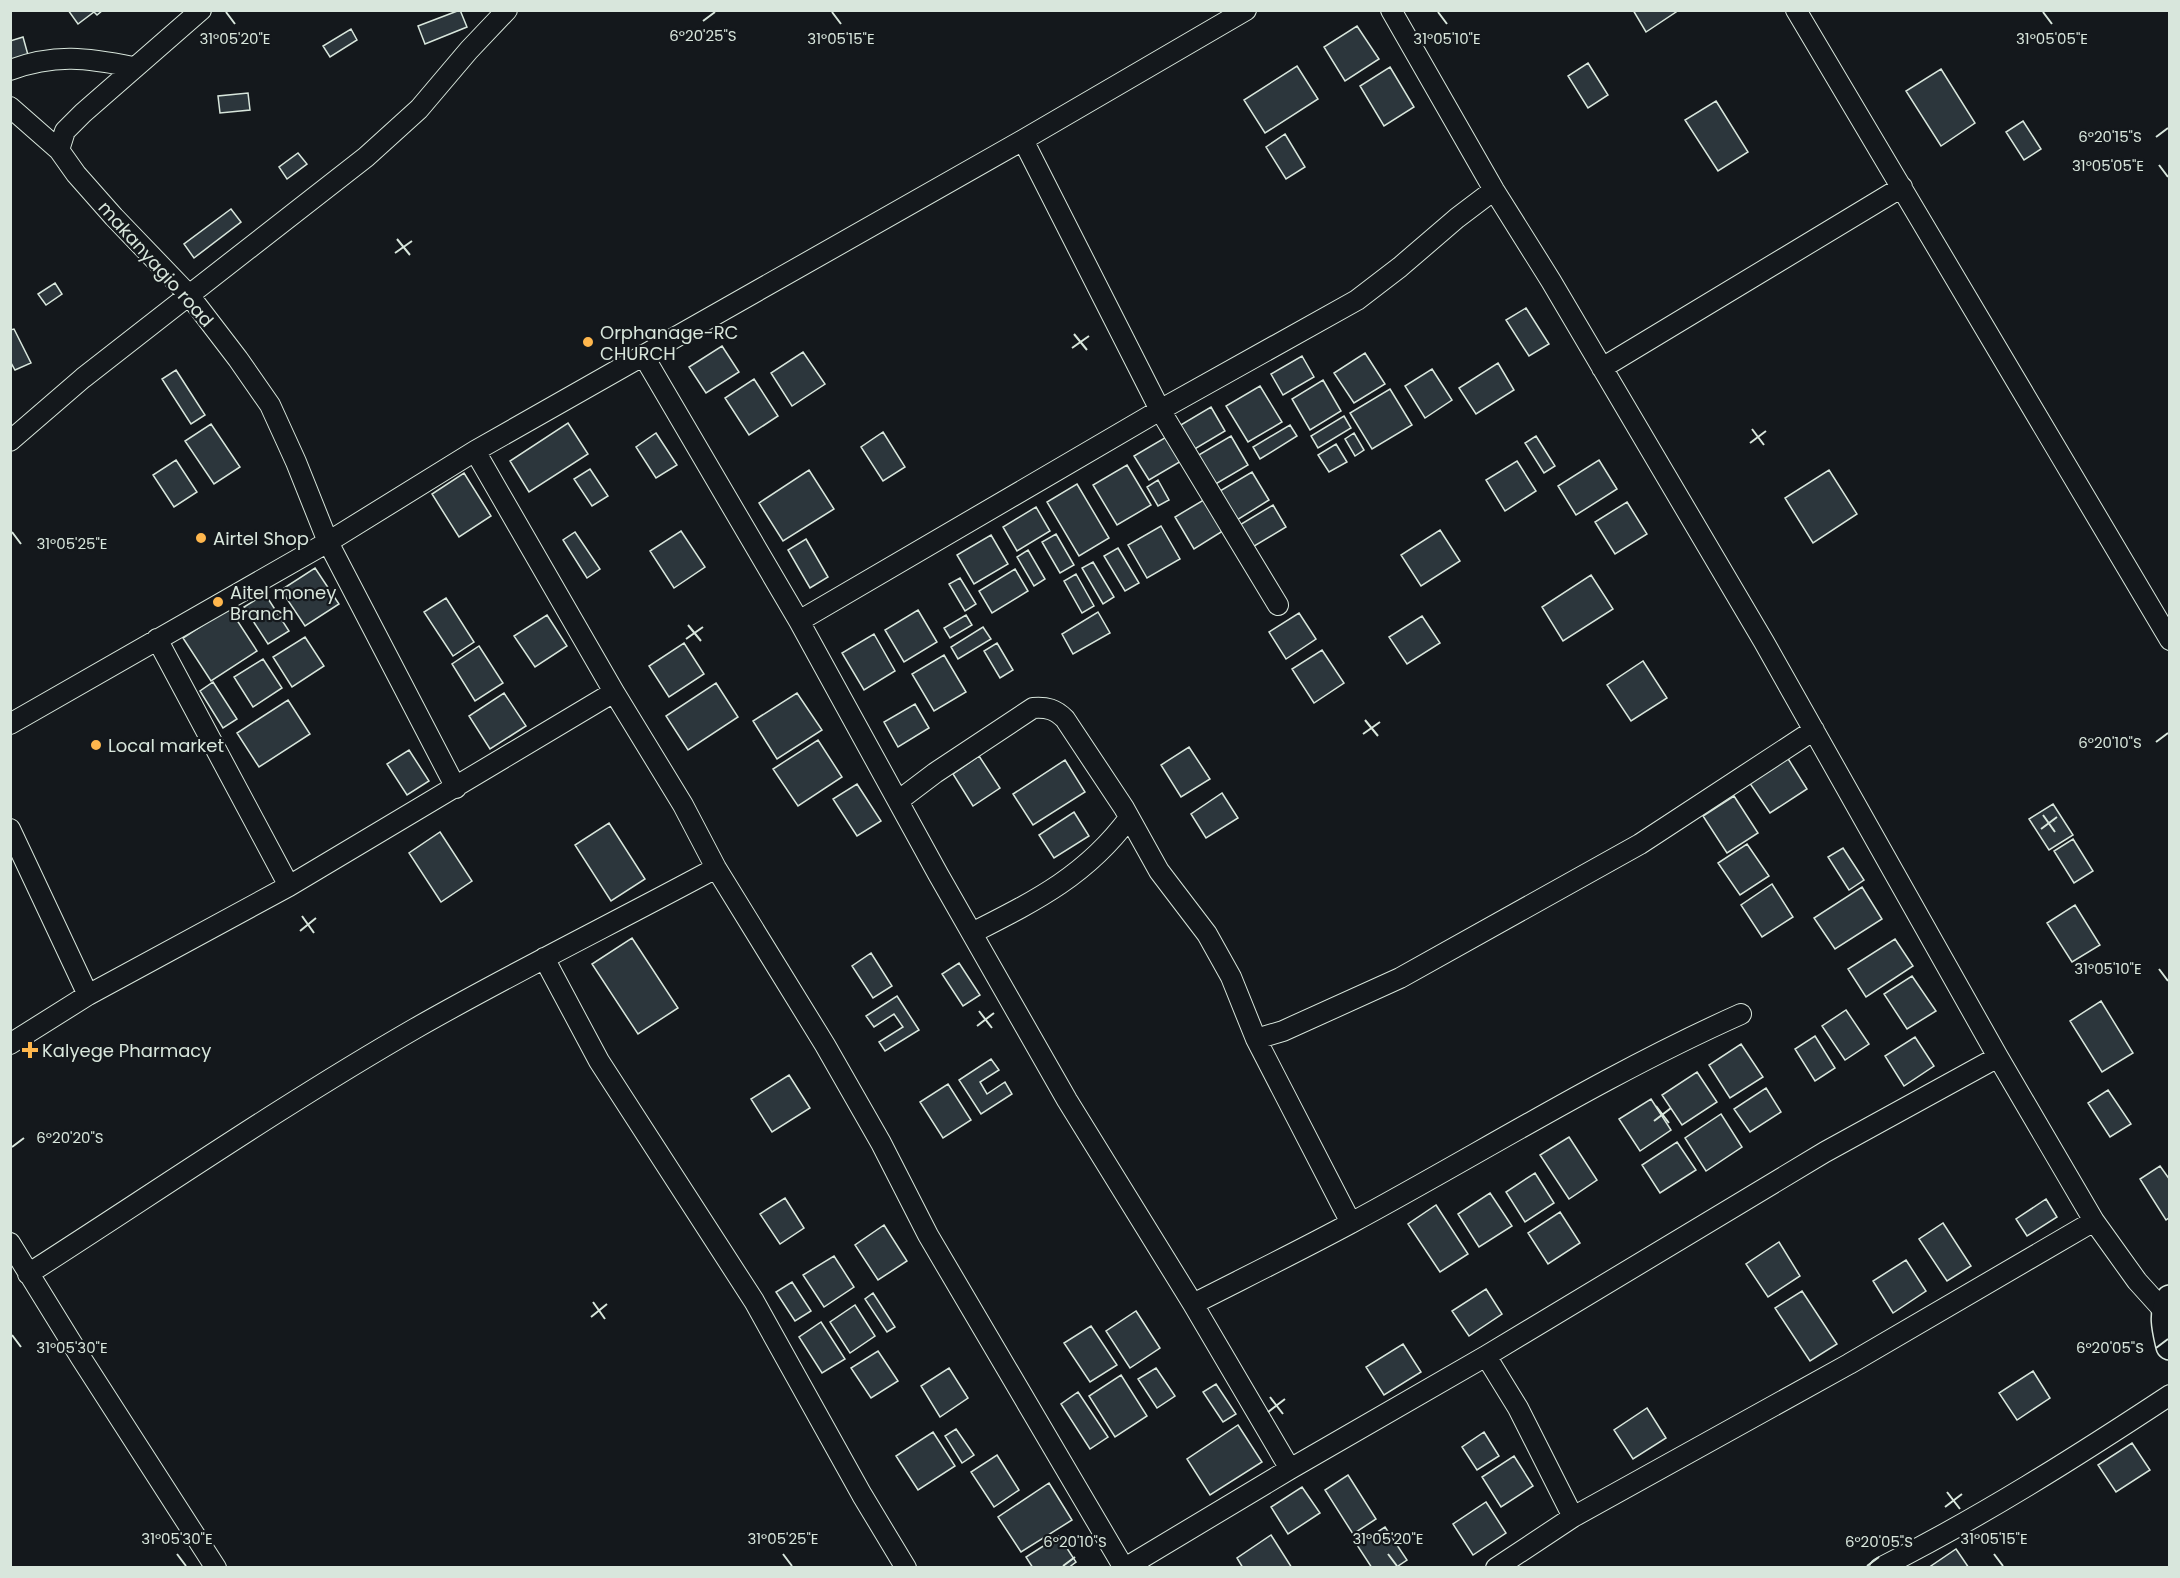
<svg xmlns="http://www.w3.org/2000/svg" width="2180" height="1578" viewBox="0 0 2180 1578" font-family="Poppins,sans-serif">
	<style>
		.building { fill: #2c363c; stroke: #d8e6dc; stroke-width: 1.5 }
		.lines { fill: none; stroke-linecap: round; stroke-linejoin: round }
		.street-casing { stroke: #d8e6dc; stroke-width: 22 }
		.secondary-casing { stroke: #d8e6dc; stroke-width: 30 }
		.street { stroke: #14181c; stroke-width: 20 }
		.secondary { stroke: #14181c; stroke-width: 27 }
		.ticks { fill: none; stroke: #d8e6dc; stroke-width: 2 }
		.poi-dot { fill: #ffb74d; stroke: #14181c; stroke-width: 2 }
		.labels { text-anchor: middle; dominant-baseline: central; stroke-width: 4.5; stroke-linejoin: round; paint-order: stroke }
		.street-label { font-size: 18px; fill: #d8e6dc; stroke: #14181c }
		.poi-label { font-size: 18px; fill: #d8e6dc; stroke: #14181c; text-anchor: start }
		.ticks-label { font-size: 15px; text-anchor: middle; fill: #d8e6dc; stroke: #14181c; stroke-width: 4.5; stroke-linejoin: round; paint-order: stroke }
	</style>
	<rect width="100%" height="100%" fill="#14181c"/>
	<!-- building -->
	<path class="building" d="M68,10H103L97,15L94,12L78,24Z
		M460,10L467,27L425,44L418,26Z
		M1633,10H1679L1646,32Z
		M1357,26L1379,59L1345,81L1324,47Z
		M351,29L357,40L330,57L323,46Z
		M23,37L28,55L10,60V41Z
		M1588,63L1608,95L1588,108L1568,76Z
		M1297,66L1318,99L1265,133L1244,100Z
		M1390,67L1414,107L1384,126L1360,86Z
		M1941,69L1975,123L1941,146L1906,91Z
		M248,93L250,110L220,113L218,96Z
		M1716,101L1748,152L1718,171L1685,120Z
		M2023,121L2041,149L2024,160L2006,132Z
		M1285,134L1305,167L1286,179L1266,147Z
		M298,153L307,164L287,179L279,167Z
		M231,209L241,222L194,258L184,244Z
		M55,283L62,294L46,305L38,294Z
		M1526,308L1549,344L1529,356L1506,320Z
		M14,329L31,363L15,370L10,361V330Z
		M722,346L739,372L706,393L689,367Z
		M803,352L825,384L792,406L771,373Z
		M1365,353L1385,384L1354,403L1334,373Z
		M1302,356L1314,377L1283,395L1271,374Z
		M1498,363L1514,390L1476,414L1459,388Z
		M1432,369L1452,400L1425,418L1405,386Z
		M176,370L205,415L191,424L162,379Z
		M754,379L778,416L749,435L725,398Z
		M1323,380L1341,411L1310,430L1292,399Z
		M1260,386L1282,422L1248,442L1226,406Z
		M1390,389L1412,425L1372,449L1350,413Z
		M1211,407L1225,431L1193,450L1179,426Z
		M1344,416L1351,428L1318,448L1311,436Z
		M568,423L588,454L529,492L510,461Z
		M211,424L240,467L214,484L185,441Z
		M1290,425L1297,436L1260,459L1253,447Z
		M883,432L905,467L883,481L861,447Z
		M656,433L677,465L656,478L636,447Z
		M1354,433L1364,450L1355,456L1345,439Z
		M1168,436L1183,460L1149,480L1134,456Z
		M1231,436L1248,465L1214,485L1197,456Z
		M1536,436L1555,466L1544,473L1525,443Z
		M1336,444L1347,462L1329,472L1318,455Z
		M176,460L197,492L174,507L153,475Z
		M1599,460L1617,489L1576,515L1558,486Z
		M1517,461L1536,491L1505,511L1486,480Z
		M1127,465L1151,505L1117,525L1093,485Z
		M590,469L608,496L592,506L574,479Z
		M809,470L834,509L783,541L759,503Z
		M1829,470L1857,514L1813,543L1785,498Z
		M1252,472L1269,500L1237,520L1220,491Z
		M464,473L491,516L459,537L432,494Z
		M1158,480L1169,500L1158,506L1147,487Z
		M1077,484L1109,538L1079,556L1047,502Z
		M1207,498L1226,529L1194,549L1175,517Z
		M1627,502L1647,534L1615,554L1595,522Z
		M1273,505L1286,527L1251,548L1238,526Z
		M1036,507L1050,531L1017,551L1003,527Z
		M1161,526L1180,559L1147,578L1128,545Z
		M1440,530L1460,561L1421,586L1401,555Z
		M681,531L705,567L674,588L650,551Z
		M575,532L600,569L587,578L563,540Z
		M1056,534L1074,565L1060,573L1042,542Z
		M991,535L1008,564L974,584L957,555Z
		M806,539L828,577L810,588L788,550Z
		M1118,548L1139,583L1125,591L1104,556Z
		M1028,550L1045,579L1034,586L1017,557Z
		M1093,562L1114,597L1103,604L1082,568Z
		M315,568L339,604L305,626L281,590Z
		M1015,569L1028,591L992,613L979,591Z
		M1076,574L1094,606L1082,613L1064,581Z
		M1591,575L1613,609L1563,641L1542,607Z
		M960,578L976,604L965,611L949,584Z
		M265,594L289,631L268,644L244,607Z
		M446,598L474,642L453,656L424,612Z
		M229,608L257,651L211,681L183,638Z
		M918,610L937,642L904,662L885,630Z
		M1098,612L1110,633L1073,654L1062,634Z
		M1299,613L1316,639L1286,659L1269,632Z
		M547,615L567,646L535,667L514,636Z
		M966,615L972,625L950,638L944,628Z
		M1422,616L1440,643L1407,664L1389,637Z
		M983,627L991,639L958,659L951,647Z
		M874,634L895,671L864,690L842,653Z
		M305,637L324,666L292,687L273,657Z
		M684,643L704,674L669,697L649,666Z
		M997,643L1013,670L1000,678L984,651Z
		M479,646L503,683L475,701L452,664Z
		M1322,650L1344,683L1314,703L1292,669Z
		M944,655L966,692L934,711L912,674Z
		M263,659L282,688L253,707L234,677Z
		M1643,661L1667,698L1631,721L1607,685Z
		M213,682L237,719L223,728L200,691Z
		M716,683L738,717L688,750L666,716Z
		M504,693L526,726L490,749L469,716Z
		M797,693L822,730L777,759L753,721Z
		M288,700L310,734L259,767L237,733Z
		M915,704L929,728L898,747L884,722Z
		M818,740L842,777L798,806L773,769Z
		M1189,747L1210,779L1181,797L1161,765Z
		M409,750L429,781L407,795L387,764Z
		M979,756L1000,788L973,806L953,774Z
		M1787,757L1807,789L1770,813L1749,782Z
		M1065,760L1085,792L1033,825L1013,794Z
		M857,784L881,821L857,836L833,799Z
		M1222,793L1238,818L1206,838L1191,814Z
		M1734,796L1758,833L1727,853L1703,816Z
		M2053,804L2073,835L2049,850L2029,819Z
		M1074,812L1089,836L1054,858L1039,835Z
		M609,823L645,879L611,901L575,845Z
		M440,832L472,881L441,902L409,853Z
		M2073,839L2093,871L2074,883L2054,851Z
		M1747,844L1769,876L1740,895L1718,863Z
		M1843,848L1864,880L1849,890L1828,857Z
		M1772,884L1793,917L1762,937L1741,905Z
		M1862,887L1882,919L1835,949L1814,918Z
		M2075,905L2100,945L2072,962L2047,923Z
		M632,938L678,1008L638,1034L592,964Z
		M1895,939L1913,966L1866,997L1848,969Z
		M871,953L892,986L873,998L852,966Z
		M959,963L980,995L963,1006L942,974Z
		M1912,976L1936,1011L1907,1029L1884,994Z
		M897,996L919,1030L885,1051L879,1042L903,1027L894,1014L874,1027L866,1016Z
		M2101,1001L2133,1053L2102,1072L2070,1021Z
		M1846,1010L1869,1044L1845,1060L1822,1026Z
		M1815,1036L1835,1068L1815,1081L1795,1049Z
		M1915,1037L1934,1066L1904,1086L1885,1056Z
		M1741,1044L1763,1077L1730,1098L1709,1065Z
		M991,1059L999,1070L980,1082L987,1094L1005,1082L1012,1094L981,1114L959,1080Z
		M1697,1072L1717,1102L1682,1125L1662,1095Z
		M789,1075L810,1108L772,1132L751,1099Z
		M948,1084L971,1120L943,1138L920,1102Z
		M1766,1088L1781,1112L1750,1132L1734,1109Z
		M2108,1090L2131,1124L2110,1137L2088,1103Z
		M1651,1099L1671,1130L1640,1151L1619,1119Z
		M1721,1114L1742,1147L1706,1171L1685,1138Z
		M1569,1137L1597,1180L1569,1199L1540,1155Z
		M1677,1142L1696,1170L1660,1193L1642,1165Z
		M2160,1166L2170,1180V1217L2166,1220L2140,1179Z
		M1535,1173L1554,1203L1525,1222L1506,1192Z
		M1490,1193L1512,1226L1479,1247L1458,1214Z
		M785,1198L804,1228L780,1244L760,1214Z
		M2046,1199L2057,1217L2027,1236L2016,1219Z
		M1436,1205L1468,1254L1440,1272L1408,1224Z
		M1560,1212L1580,1243L1548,1264L1528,1233Z
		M1943,1223L1971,1266L1947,1281L1919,1239Z
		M884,1225L907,1261L878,1280L855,1245Z
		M1779,1242L1800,1276L1768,1297L1746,1264Z
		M834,1256L854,1287L824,1307L803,1275Z
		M1906,1260L1926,1291L1893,1313L1873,1281Z
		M792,1282L811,1311L795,1321L776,1292Z
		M1486,1289L1502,1314L1469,1336L1452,1311Z
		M1802,1291L1837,1344L1810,1361L1775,1308Z
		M873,1293L895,1327L887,1332L865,1299Z
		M855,1305L875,1336L850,1353L830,1322Z
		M1136,1311L1160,1348L1130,1368L1106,1331Z
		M821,1322L845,1359L822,1373L799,1337Z
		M1091,1326L1117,1365L1090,1382L1064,1343Z
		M1403,1344L1421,1372L1384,1395L1366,1367Z
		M878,1351L898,1381L871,1398L851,1368Z
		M949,1368L968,1398L940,1417L921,1386Z
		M1156,1368L1175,1396L1157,1408L1138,1379Z
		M2033,1371L2050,1398L2017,1420L1999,1393Z
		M1121,1375L1147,1416L1115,1437L1089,1396Z
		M1216,1384L1236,1414L1223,1422L1203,1392Z
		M1078,1392L1108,1437L1090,1449L1061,1404Z
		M1647,1408L1666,1438L1633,1459L1614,1430Z
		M1238,1425L1262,1462L1210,1495L1187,1459Z
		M956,1429L974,1455L962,1463L945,1436Z
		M933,1432L955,1466L918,1490L896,1456Z
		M1484,1432L1499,1456L1477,1470L1462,1447Z
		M2132,1443L2150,1470L2116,1492L2098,1465Z
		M997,1455L1019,1490L994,1507L971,1472Z
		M1514,1456L1533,1486L1501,1507L1482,1477Z
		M1348,1475L1376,1519L1353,1534L1325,1490Z
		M1049,1483L1072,1520L1021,1552L998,1517Z
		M1302,1487L1320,1513L1288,1534L1271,1507Z
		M1486,1502L1506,1533L1473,1555L1453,1524Z
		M1385,1527L1407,1560L1395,1568H1372L1357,1545Z
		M1271,1535L1292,1568H1243L1237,1558Z
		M1059,1536L1076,1562L1068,1568H1033L1026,1557Z
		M1956,1549L1969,1568H1928Z"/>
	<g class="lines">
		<defs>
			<path id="street" d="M201,10L83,113L65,131L59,150L76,174L114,217L189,295L238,359L270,405L296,462L328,542L456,788
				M1391,10L1494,190L1551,281L1764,642L1998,1057L2094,1221L2137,1281L2165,1312
				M1796,10L2170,640
				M10,70C55,53 88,58 133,67
				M10,107L59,150
				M1023,140L1160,410L1278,605
				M643,355L799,621L938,874L1067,1100L1193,1304L1290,1469
				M1602,368L1902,187
				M10,441L83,378L366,157L419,109L469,50L507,10
				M475,451L614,692L683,805L716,868L825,1045L881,1143L928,1235L1124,1568
				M799,621L1160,410L1357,300L1400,267L1457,218L1494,190
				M157,639L289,886
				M10,724L328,542L475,451L1023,140L1246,10
				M898,801L935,773L1033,708C1047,707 1055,709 1065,719L1124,808L1159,871L1207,934L1231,977L1256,1039L1351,1223
				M10,829L88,995
				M972,933C1035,901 1086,876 1129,818
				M544,958L599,1061L754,1301L862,1495L906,1568
				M1256,1039L1283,1031L1400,978L1640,844L1814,730
				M10,1044L88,995L289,886L614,692
				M10,1243L81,1358L216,1568
				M28,1274C156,1192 284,1104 416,1028C514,972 616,922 716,868
				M1193,1304C1246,1277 1299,1251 1351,1223C1481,1153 1606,1074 1741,1014
				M1486,1356L1518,1408L1573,1517
				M1125,1568L1290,1469L1486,1356L1825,1152L1998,1057
				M1496,1568L1573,1517L1849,1364L2094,1221
				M1880,1568C1981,1517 2076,1457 2170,1395"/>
			<path id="secondary" d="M2170,1299C2162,1315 2166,1329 2170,1346"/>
		</defs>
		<!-- street casing -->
		<use href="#street" class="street-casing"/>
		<!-- secondary casing -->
		<use href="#secondary" class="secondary-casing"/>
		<!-- street -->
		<use href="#street" class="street"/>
		<!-- secondary -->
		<use href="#secondary" class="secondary"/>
	</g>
	<!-- ticks -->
	<path class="ticks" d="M226,12L235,24M832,12L841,24M1438,12L1447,24M2043,12L2052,24M703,21L715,12M2156,137L2168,128M2159,165L2168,177M397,239L410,255M395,253L412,241M1074,334L1087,350M1072,348L1089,336M1752,429L1764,445M1750,443L1766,431M12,532L21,544M688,625L701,641M686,639L703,627M1365,720L1378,736M1363,734L1380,722M2156,742L2168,733M2043,815L2055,832M2041,829L2057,817M302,916L314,933M300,931L316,918M2159,969L2168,981M979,1011L992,1028M977,1026L994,1013M1656,1106L1669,1123M1654,1121L1671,1108M12,1147L24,1138M593,1302L605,1319M591,1317L607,1304M12,1335L21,1347M2156,1348L2168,1339M1270,1397L1283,1414M1268,1412L1285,1399M1947,1492L1960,1509M1945,1507L1962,1494M177,1554L186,1566M783,1554L792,1566M1388,1554L1397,1566M1994,1554L2003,1566M1063,1566L1075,1557M1867,1566L1879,1557"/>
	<!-- markers -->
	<g class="poi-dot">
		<circle cx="588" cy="342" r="6"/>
		<circle cx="201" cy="538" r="6"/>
		<circle cx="218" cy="602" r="6"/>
		<circle cx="96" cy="745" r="6"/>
		<path d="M27 1041h6v6h6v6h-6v6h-6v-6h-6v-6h6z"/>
	</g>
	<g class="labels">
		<!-- street labels -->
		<g class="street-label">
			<text transform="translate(156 264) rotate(48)">makanyagio road</text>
		</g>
		<!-- poi labels -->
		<g class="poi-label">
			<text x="600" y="332">Orphanage-RC<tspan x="600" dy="21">CHURCH</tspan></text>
			<text x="213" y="538">Airtel Shop</text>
			<text x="230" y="592">Aitel money<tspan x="230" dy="21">Branch</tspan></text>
			<text x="108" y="745">Local market</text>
			<text x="42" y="1050">Kalyege Pharmacy</text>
		</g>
	</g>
	<g class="ticks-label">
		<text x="703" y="41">6°20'25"S</text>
		<text x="235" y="44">31°05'20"E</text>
		<text x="2052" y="44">31°05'05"E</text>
		<text x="841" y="44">31°05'15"E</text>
		<text x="1447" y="44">31°05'10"E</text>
		<text x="2110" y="142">6°20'15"S</text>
		<text x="2108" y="171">31°05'05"E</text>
		<text x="72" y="549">31°05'25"E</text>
		<text x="2110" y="748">6°20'10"S</text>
		<text x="2108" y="974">31°05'10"E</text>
		<text x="70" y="1143">6°20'20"S</text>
		<text x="72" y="1353">31°05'30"E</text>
		<text x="2110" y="1353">6°20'05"S</text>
		<text x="177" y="1544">31°05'30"E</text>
		<text x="783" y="1544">31°05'25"E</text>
		<text x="1388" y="1544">31°05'20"E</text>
		<text x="1994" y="1544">31°05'15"E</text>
		<text x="1075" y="1547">6°20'10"S</text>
		<text x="1879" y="1547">6°20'05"S</text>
	</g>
	<!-- border -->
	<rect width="2180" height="1578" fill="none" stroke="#d8e6dc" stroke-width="24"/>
</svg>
